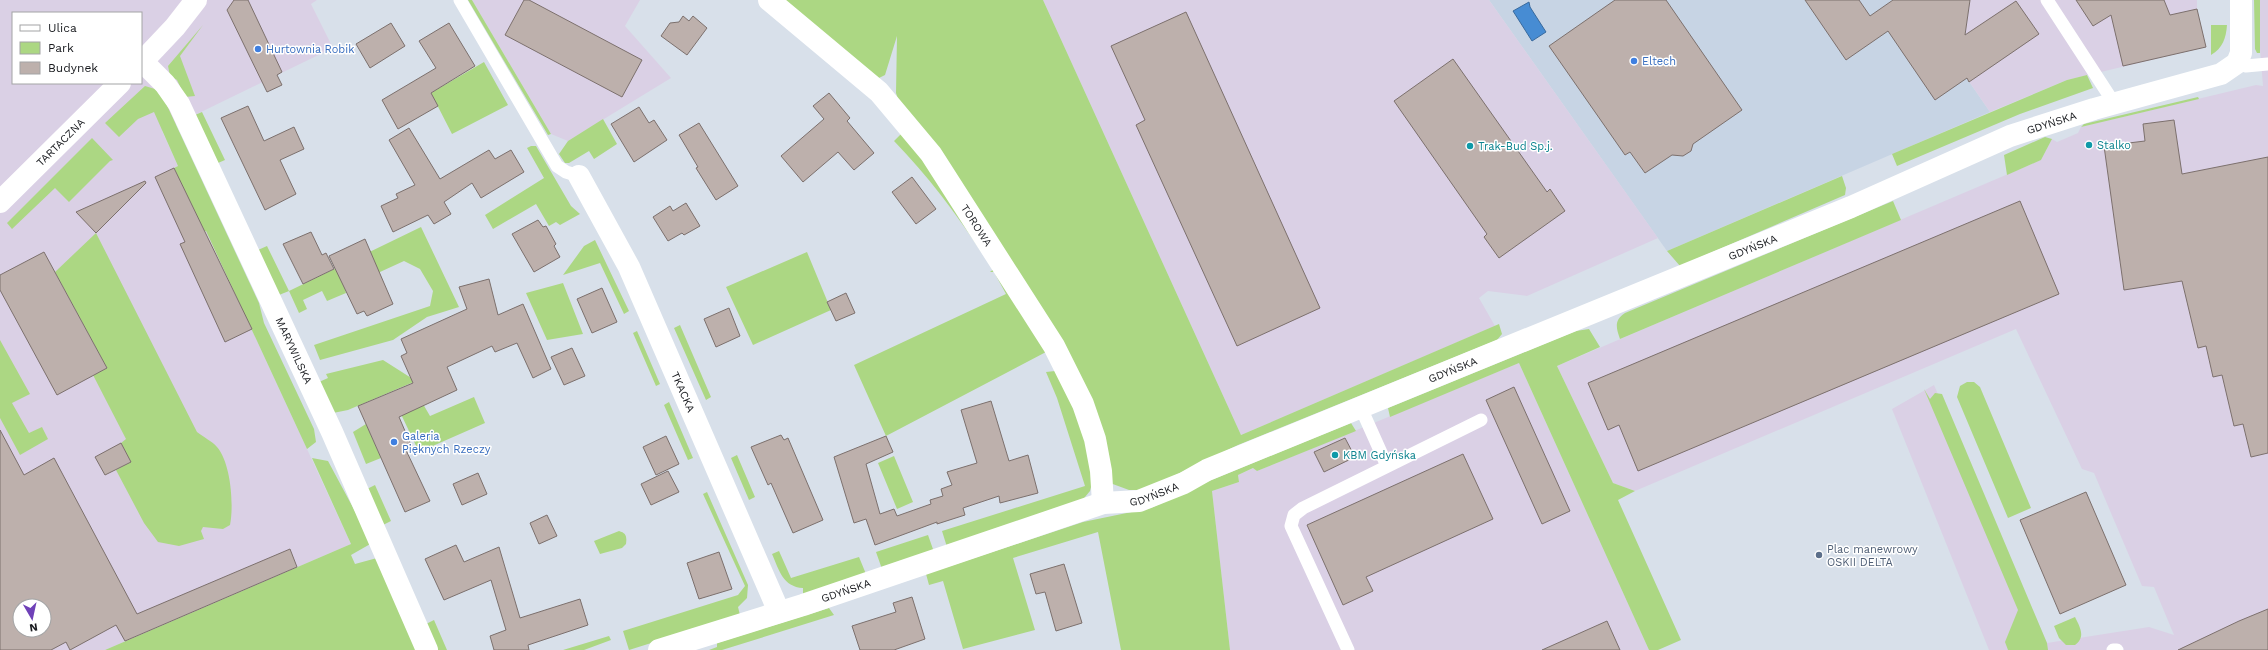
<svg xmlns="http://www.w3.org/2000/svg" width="2268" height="650" viewBox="0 0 2268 650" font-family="'Work Sans',sans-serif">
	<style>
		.built { fill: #c7d4e4 }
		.industrial { fill: #dad0e5; fill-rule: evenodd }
		.green { fill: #acd783 }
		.water { fill: #478cd3; stroke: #396a9d }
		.building { fill: #bdb0ac; stroke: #7c706d; fill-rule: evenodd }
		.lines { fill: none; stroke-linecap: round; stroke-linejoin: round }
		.lane { stroke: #fff; stroke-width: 13 }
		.street { stroke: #fff; stroke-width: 22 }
		.secondary { stroke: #fff; stroke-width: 22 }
		.shop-dot { fill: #3f7fe0; stroke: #fff; stroke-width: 1.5 }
		.culture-dot { fill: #0f9aa8; stroke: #fff; stroke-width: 1.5 }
		.service-dot { fill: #5c6f8a; stroke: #fff; stroke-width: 1.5 }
		.labels { text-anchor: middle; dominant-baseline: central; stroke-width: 3; stroke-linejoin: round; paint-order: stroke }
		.shop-label { font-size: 11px; fill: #366cbe; stroke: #fff; text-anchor: start }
		.street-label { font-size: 11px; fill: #191b1f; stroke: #fff }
		.culture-label { font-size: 11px; fill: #0d838f; stroke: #fff; text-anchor: start }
		.service-label { font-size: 11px; fill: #4e5e75; stroke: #fff; text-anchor: start }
	</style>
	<rect width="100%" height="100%" fill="#d8e0ea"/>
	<!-- built -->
	<path class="built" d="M1489,0H1913L1990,112L1667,251Z"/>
	<!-- industrial -->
	<path class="industrial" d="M0,0H317L311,4L333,48L162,131L178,166L174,168L204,232L206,231L351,544L105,650H0ZM13,13H141V83H13ZM20,606H44V630H20Z
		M472,0H640L625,26L671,78L568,141L551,134Z
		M1043,0H1489L1658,238L1527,296L1488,291L1479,298L1495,326L1241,435Z
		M1913,0H2197V9L2206,47L2067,80L1990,112Z
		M2260,0H2268V650H1989L1892,409L1934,385L2047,643L2149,627L2174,635L2154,587L2142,586L2094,473L2082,469L2016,329L1635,491L1613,483L1557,366L2041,160L2052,139L2057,142L2078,133L2081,127L2256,85L2263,86L2260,49Z
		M1519,363L1649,650H1620L1607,621L1542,650H1230L1212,491L1239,482L1238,475L1254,468L1257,471Z"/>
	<!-- green -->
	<path class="green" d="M468,0H472L551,134L548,135Z
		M781,0H1043L1241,435L1499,324L1502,334L1497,340L1238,445L1155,485L1141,490H1129L1110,483L1101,425L899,102L896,93L897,36L885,75L877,79Z
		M2254,0H2260V53H2257L2255,49Z
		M203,25L180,56L195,96L185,97L177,80L170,76L168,66Z
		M2211,25H2227C2226,38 2223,48 2211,55Z
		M484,62L508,105L452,134L431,93Z
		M2087,75L2093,88L2020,114L1897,166L1892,154L2067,80Z
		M145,86L155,89L164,99L259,303L264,323L314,429L316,442L307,449L206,231L204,232L174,168L178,166L154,112L138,119L119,137L105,123Z
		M2198,97L2199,99L2081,127L2084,124Z
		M202,112L225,160L218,163L195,115Z
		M603,119L617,144L594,159L589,151L569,163H565L559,154L568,141Z
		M903,132L924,157L982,253C956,213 927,175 894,141Z
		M2045,137L2052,139L2041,160L2007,175L2004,155Z
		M92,138L113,160L110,161L69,202L55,188L12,229L7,223Z
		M531,146H536L571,206L580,214L560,225L556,222L549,226L536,204L493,229L485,215L544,178L527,148Z
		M1842,176L1846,188L1845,195L1680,266L1667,251Z
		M1893,201L1901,220L1620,339C1616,328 1614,320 1625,313Z
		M421,227L459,307L427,317L393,340L320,360L314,345L430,306L433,291L420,269L404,261L345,288L346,293L327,301L322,291L303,300L307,309L299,313L289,291L279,295L258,250L267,246L289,291Z
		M96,233L197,432C203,437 212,441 217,447C231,463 234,505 230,525L223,529L203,527L201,531L204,539L179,546L158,542L144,523L116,470L130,462L121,443L126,439L93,375L107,368L55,272Z
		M595,240L629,311L624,314L600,263L563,275L584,246Z
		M807,252L831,310L753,345L726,287Z
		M995,268L1046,352L886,436L854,365L1006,294L994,272H990Z
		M563,283L583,334L547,340L526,293Z
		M680,325L711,397L706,400L674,328Z
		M1589,329L1600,347L1557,366L1613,483L1635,491L1618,500L1681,640L1658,650H1649L1519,363L1390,417L1388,408L1576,331Z
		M637,331L660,384L656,386L633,333Z
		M0,340L30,394L12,403L29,433L42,427L48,439L20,455L0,418Z
		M383,360L416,381L348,410L333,413L319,382L328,378L326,374Z
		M1055,371L1088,438L1092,483L1090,491L1080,503L947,547L942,531L1085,486L1057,398L1046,372Z
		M1967,382H1974L1980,387L2031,508L2008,518L1957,397L1960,386Z
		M1924,389L1930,399L1935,393L1942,394L2047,643L2048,650H2008L2005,642L2018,610Z
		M474,397L485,423L419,452L399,410L423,404L430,416Z
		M669,402L693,458L688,460L664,405Z
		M1351,423L1356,431L1257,471L1253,468L1238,475L1239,482L1212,491L1230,650H1121L1098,532L1013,558L1035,630L963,649L943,581L929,585L926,574L1083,522L1151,508L1209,481Z
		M366,424L381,458L366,464L353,432Z
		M737,455L755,497L749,500L731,458Z
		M894,456L913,502L897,509L878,463Z
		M312,458L328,461L372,543L351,555L355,564L377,558L417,650H105L351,544Z
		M375,485L391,521L383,525L367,489Z
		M707,492L748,585L747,598L738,607L740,615L629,650L623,631L738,595L745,586L703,494Z
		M619,531C626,533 627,536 626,544L622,548L600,554L594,541Z
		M928,535L934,552L882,569L876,552Z
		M779,551L791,578L859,557L866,574L803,595V588C783,587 779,570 772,554Z
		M829,608L834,615L722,650H709L717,647V643Z
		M2075,617C2080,627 2086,637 2075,645H2066L2059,638L2054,626Z
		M434,620L447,650H437L426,624Z
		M609,636L611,640L584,650H563Z"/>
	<!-- water -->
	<path class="water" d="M1529,2L1530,7L1546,32L1532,41L1513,11Z"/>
	<!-- building -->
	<path class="building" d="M234,0H248L282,72L277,75L282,85L267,92L227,10Z
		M524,0H529L642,60L622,97L505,35Z
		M1615,0H1666L1742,110L1693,144L1691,151L1683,156L1672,155L1645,173L1630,152L1625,155L1549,46Z
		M1805,0H1859L1870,16L1893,0H1970L1965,35L2016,1L2039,34L1969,82L1967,78L1935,100L1888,31L1846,60Z
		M2076,0H2164L2170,15L2197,9L2206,47L2123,66L2111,15L2093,26Z
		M1186,12L1320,308L1237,346L1136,125L1145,120L1111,46Z
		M683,16L689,21L693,16L707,28L687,55L661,36L670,23L679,22Z
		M391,23L405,46L370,68L356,44Z
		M449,23L475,66L431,93L438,106L398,129L382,100L436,68L419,41Z
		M1453,59L1547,192L1550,189L1565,211L1499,258L1484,237L1487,234L1394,101Z
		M829,93L850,118L847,121L874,153L854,170L838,152L803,182L781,156L824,119L813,106Z
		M248,106L264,141L294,127L304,149L280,160L296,194L265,210L221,118Z
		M639,107L649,123L654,120L667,140L634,162L611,124Z
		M2174,120L2182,174L2268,157V453L2251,457L2243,424L2234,426L2222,375L2213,377L2206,346L2198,348L2182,281L2124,290L2104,146L2145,141L2143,124Z
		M699,123L738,186L716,200L696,168L698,167L679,135Z
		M409,128L440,179L489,150L495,159L511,150L524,172L481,198L472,183L444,202L451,214L434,224L428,215L393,232L381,206L398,198L396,194L415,185L389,140Z
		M174,168L252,329L225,342L180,244L185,242L155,177Z
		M912,177L936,209L916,224L892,192Z
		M145,181L146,183L96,233L76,212Z
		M2020,201L2059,294L1638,471L1619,425L1608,430L1588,383Z
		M686,203L700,226L684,235L682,233L668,241L653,217L670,206L673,211Z
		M538,220L543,227L546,226L556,244L554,246L560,257L534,272L512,234Z
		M311,232L322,255L326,253L334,269L303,284L283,244Z
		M365,239L393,304L367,316L364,311L357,314L329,256Z
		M44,252L107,368L57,395L0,290V275Z
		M489,279L498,315L523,304L551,369L533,378L517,343L495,352L492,346L447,367L457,390L399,417L411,445L405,448L430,501L405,512L358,406L413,383L401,356L407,353L401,339L467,309L459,287Z
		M602,288L617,322L592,333L577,299Z
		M846,293L855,313L836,321L827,302Z
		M729,308L740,336L716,347L704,319Z
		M572,348L585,376L564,385L551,357Z
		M1514,387L1570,511L1542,524L1486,400Z
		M991,401L1009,461L1028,455L1038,493L1000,503L999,496L963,508L965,515L937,524V522L875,545L866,519L854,523L834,457L886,436L893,452L866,464L880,514L894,509L897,516L931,504L930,500L943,496L941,489L952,485L947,472L977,463L961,410Z
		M0,430L24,475L54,458L137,614L290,549L297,567L125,641L116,625L70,650L66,642L51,650H0ZM20,606H44V630H20Z
		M781,435L784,440L788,438L823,520L793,533L771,483L768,485L751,447Z
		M666,436L679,464L656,475L643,447Z
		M1345,438L1355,457L1324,472L1314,452Z
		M121,443L131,462L105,475L95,457Z
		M1463,454L1493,519L1366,577L1373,591L1343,605L1307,525Z
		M668,471L679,492L651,505L641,484Z
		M478,473L487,494L462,505L453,484Z
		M2086,492L2126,585L2060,614L2020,520Z
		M547,515L557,536L539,544L530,523Z
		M456,545L464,562L499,547L520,618L580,599L588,625L528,645L529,650H494L490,636L506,630L491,580L444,600L425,559Z
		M719,552L732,589L699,599L687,563Z
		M1064,564L1082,623L1056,631L1045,592L1036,594L1030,574Z
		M912,597L925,639L894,650H860L852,626L896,612L893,603Z
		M2268,609V650H2178L2239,621Z
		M1607,621L1620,650H1542Z"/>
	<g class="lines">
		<!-- lane -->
		<path class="lane" d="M460,0L557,166L566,172L579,176
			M2047,0L2114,103
			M2237,63L2246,66L2268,64
			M1361,408L1387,466
			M1348,650L1291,526L1294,515L1303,508L1481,420
			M2113,650H2117"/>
		<!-- street -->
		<g class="street">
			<path id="s1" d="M769,0L879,92L931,154L1054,346L1083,404L1095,439L1101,471L1103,503"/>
			<path id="s2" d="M142,61L165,84L179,104L332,432L427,650"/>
			<path id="s3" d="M579,176L629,267L779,612"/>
			<path id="s4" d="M659,650L803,605L1103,503L1139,501L1184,483L1207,470L1851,207L2010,136L2094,109L2221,74L2237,63L2241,53V0"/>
		</g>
		<!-- secondary -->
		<g class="secondary">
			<path d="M141,63L175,27L196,0"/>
			<path id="s5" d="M0,202L120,83"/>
		</g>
	</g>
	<!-- markers -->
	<g class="shop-dot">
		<circle cx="258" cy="49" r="4"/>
		<circle cx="1634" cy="61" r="4"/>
		<circle cx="394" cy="442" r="4"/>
	</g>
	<g class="culture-dot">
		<circle cx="2089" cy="145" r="4"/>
		<circle cx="1470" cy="146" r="4"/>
		<circle cx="1335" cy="455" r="4"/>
	</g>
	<circle class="service-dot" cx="1819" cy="555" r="4"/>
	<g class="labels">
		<!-- shop labels -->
		<g class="shop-label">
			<text x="266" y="49">Hurtownia Robik</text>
			<text x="1642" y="61">Eltech</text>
			<text x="402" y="436">Galeria<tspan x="402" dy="13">Pięknych Rzeczy</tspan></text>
		</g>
		<!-- street labels -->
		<g class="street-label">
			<text stroke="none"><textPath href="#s4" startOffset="1492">GDYŃSKA</textPath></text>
			<text stroke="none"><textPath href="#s5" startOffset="85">TARTACZNA</textPath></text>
			<text stroke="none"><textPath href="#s1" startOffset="309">TOROWA</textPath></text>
			<text stroke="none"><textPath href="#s4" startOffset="1168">GDYŃSKA</textPath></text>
			<text stroke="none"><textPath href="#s2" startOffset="329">MARYWILSKA</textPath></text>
			<text stroke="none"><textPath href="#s4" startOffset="844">GDYŃSKA</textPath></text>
			<text stroke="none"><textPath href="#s3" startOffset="240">TKACKA</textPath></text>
			<text stroke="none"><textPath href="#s4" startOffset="520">GDYŃSKA</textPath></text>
			<text stroke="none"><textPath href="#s4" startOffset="196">GDYŃSKA</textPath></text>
		</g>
		<!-- culture labels -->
		<g class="culture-label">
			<text x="2097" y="145">Stalko</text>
			<text x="1478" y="146">Trak-Bud Sp.j.</text>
			<text x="1343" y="455">KBM Gdyńska</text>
		</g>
		<!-- service labels -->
		<g class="service-label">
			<text x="1827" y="549">Plac manewrowy<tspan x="1827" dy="13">OSKII DELTA</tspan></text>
		</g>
	</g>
	<!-- legend -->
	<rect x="12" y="12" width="130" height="72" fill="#ffffff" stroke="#a3a4a5"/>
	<rect x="20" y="25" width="20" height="6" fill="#ffffff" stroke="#a3a4a5"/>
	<text x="48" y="32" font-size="12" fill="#191b1f">Ulica</text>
	<rect x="20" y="42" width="20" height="12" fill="#acd783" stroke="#a3a4a5"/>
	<text x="48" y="52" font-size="12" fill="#191b1f">Park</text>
	<rect x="20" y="62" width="20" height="12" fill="#bdb0ac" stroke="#a3a4a5"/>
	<text x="48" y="72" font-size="12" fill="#191b1f">Budynek</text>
	<!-- north arrow -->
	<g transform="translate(32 618) rotate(171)"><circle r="19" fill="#ffffff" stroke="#a3a4a5"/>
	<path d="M0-3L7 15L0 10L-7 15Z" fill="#6f41b8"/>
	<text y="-6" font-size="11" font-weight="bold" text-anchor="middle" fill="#191b1f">N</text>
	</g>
</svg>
